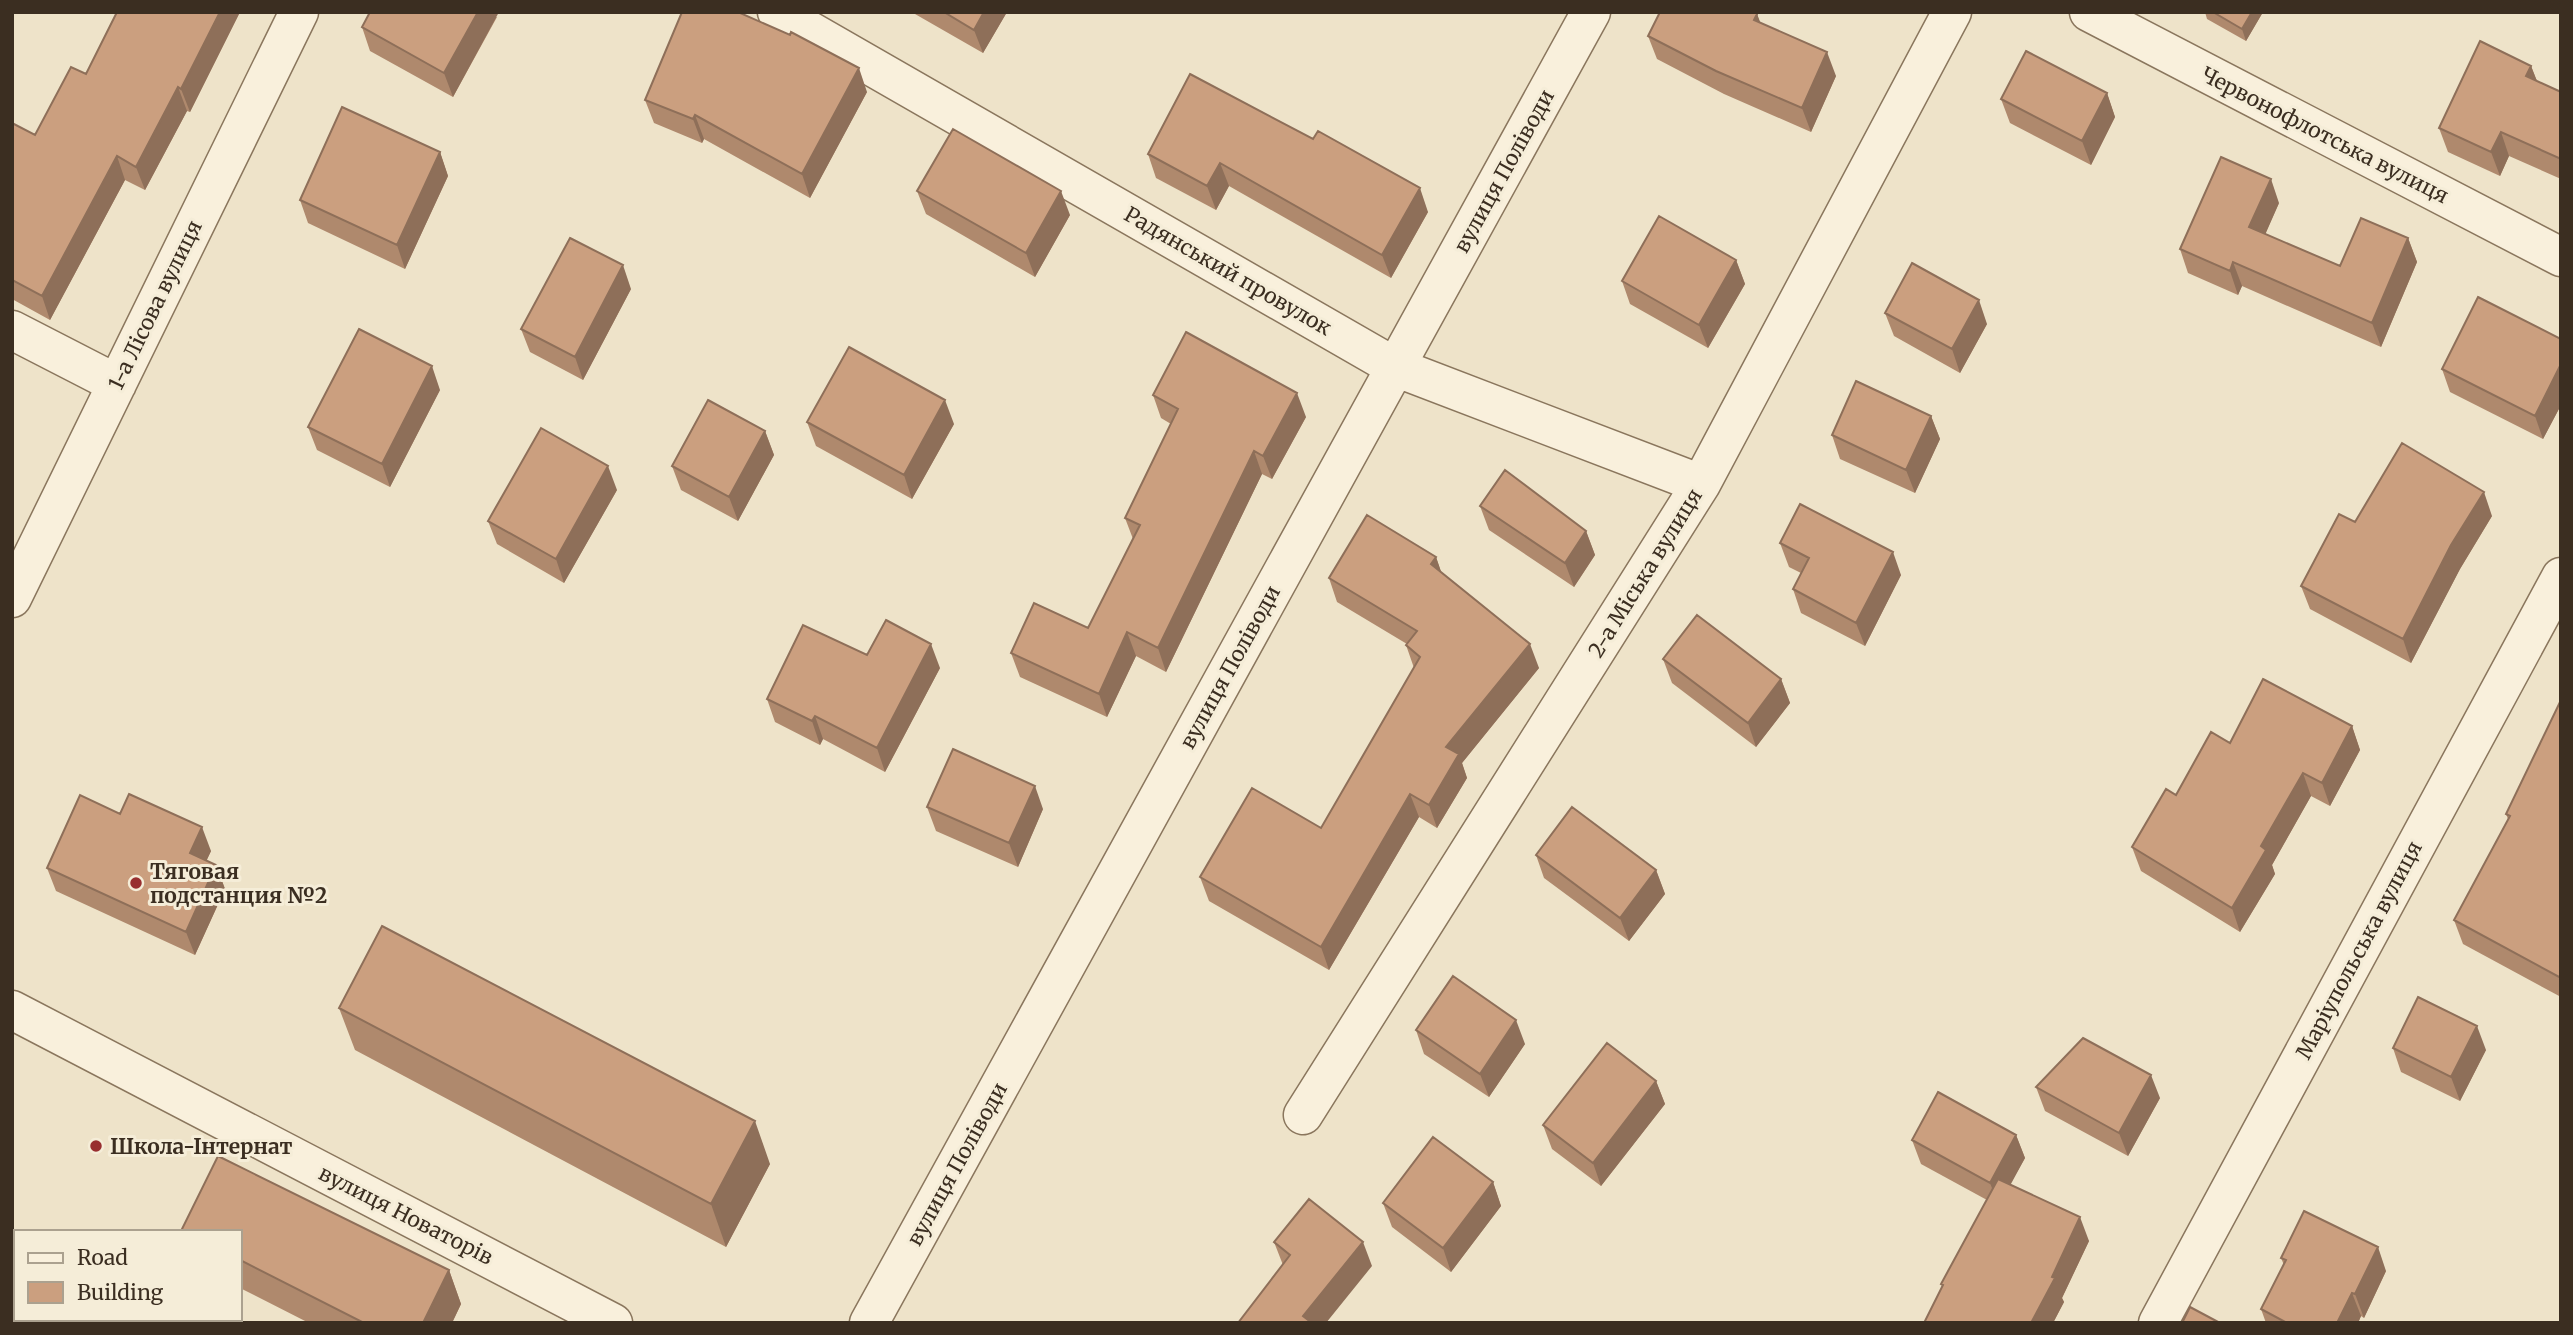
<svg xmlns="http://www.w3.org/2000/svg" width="2573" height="1335" viewBox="0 0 2573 1335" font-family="Merriweather,serif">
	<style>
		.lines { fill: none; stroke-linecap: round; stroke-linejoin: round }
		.minor-casing { stroke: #8a765d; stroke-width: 41 }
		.minor { stroke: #f9f0dc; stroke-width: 38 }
		.wall { fill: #af896d }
		.shaded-wall { fill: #8e6f59 }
		.building { fill: #cb9f7f; stroke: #8e6f59; stroke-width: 2 }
		.poi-dot { fill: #982e2f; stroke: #f5edd8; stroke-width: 2.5 }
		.labels { text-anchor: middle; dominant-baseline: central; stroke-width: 6; stroke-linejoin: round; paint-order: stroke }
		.street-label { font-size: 21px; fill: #3b2e21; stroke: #f5edd8 }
		.poi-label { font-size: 21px; font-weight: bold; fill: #3b2e21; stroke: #f5edd8; text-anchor: start }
	</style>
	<rect width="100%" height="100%" fill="#eee3c9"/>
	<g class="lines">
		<defs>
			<path id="minor" d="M777,12L1395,367L1701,484
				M2089,12L2561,257
				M12,330L117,384
				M12,598L299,12
				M12,1010L613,1323
				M1303,1115L1701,484L1952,12
				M869,1323L1591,12
				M2158,1323L2561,577"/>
		</defs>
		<!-- minor casing -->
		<use href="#minor" class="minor-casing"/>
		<!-- minor -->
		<use href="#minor" class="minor"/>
	</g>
	<!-- wall -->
	<path class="wall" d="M240,12L190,112L187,111L145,190L125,180L50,320L12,299V123L35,135L86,74Z
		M914,12H1007L983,53L915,14Z
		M2205,12H2263L2246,41L2207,19Z
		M1757,14L1760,23L1836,76L1811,132L1724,94L1657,59L1648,36Z
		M497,17L453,97L370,51L362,27Z
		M2531,66L2537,81L2561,92V179L2509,156L2500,176L2448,152L2439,128Z
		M1190,74L1428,212L1391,278L1229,186L1216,210L1156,178L1148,154Z
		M867,92L810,198L704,139L702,143L654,123L645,100Z
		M2107,93L2115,117L2091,165L2010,123L2001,99Z
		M440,152L448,176L405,269L308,223L300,200Z
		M917,191L1070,215L1035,277L926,214Z
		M2279,203L2265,234L2340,266L2408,238L2417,262L2381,347L2242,286L2238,295L2188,273L2180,249Z
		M1736,260L1745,284L1708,348L1630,304L1622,281Z
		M631,289L583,380L530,352L521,329Z
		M1885,313L1987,324L1960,373L1894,336Z
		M2561,339V405L2543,439L2450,392L2442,369Z
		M440,390L390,487L317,450L308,427Z
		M1153,395L1306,417L1272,479L1262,474L1166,672L1136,656L1107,717L1020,677L1011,653L1088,628L1133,539L1125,518L1171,424L1161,418Z
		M1931,416L1940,439L1915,493L1840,459L1832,435Z
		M807,422L954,424L912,499L816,446Z
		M765,431L774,455L738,521L681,490L672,466Z
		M617,490L564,583L497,544L488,521Z
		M1480,506L1586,531L1595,555L1574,587L1489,530Z
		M2492,516L2460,569L2411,663L2310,609L2301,586L2355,522Z
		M1780,543L1901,575L1865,646L1801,613L1793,589L1801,573L1789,567Z
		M1436,557L1441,572L1539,668L1462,763L1467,778L1437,828L1419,817L1329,970L1209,901L1200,877L1321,828L1414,668L1406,645L1407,644L1337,602L1329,578Z
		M1663,659L1781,679L1790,703L1756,747L1672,683Z
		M940,668L885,772L823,739L820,745L775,722L767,699Z
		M2561,700V997L2463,944L2454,920L2508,819L2506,814Z
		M2352,726L2360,750L2330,806L2311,796L2272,865L2275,874L2240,932L2141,871L2132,847L2176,795L2230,743Z
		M927,807L1043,809L1018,867L936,831Z
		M120,814L211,851L206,861L216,865L225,889L195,955L56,891L47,868Z
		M1536,855L1656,870L1665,894L1629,941L1544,878Z
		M339,1008L770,1164L726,1247L355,1050Z
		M1416,1030L1525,1044L1489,1097L1424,1054Z
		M2393,1048L2486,1050L2460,1101L2401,1072Z
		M1656,1081L1665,1104L1601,1186L1552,1149L1543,1125Z
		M2036,1087L2160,1098L2128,1156L2045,1111Z
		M2016,1135L2025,1158L2010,1184L2089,1241L2062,1298L2064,1302L2053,1323H1924L1942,1287L1941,1284L1987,1200L1921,1164L1912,1140Z
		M218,1156L449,1270L461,1304L452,1323H309L240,1288V1232H181V1231Z
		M1493,1182L1501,1206L1451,1272L1392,1227L1383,1203Z
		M1274,1242L1372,1266L1283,1265Z
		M2281,1258L2386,1271L2364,1318L2361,1316L2358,1323H2266L2261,1309L2284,1265Z
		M16,1284V1319H111L110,1323H14L12,1318V1292Z"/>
	<!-- shaded-wall -->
	<path class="shaded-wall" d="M220,12H240L190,112L181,89Z
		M478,12H499L453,97L444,73Z
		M984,12H1007L983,53L974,30Z
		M2252,12H2263L2246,41L2242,29Z
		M1757,14L1766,37L1754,20Z
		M1827,52L1836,76L1811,132L1802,108Z
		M2531,66L2540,89L2526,76Z
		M859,68L867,92L810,198L802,174Z
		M178,87L187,111L145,190L136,167Z
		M2107,93L2115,117L2091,165L2082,141Z
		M695,115L704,139L702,143L693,119Z
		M2501,132L2509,156L2500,176L2491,152Z
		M440,152L448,176L405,269L397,245Z
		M117,156L125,180L50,320L42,296Z
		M1220,163L1229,186L1216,210L1207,186Z
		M2271,179L2279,203L2258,251L2249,227Z
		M1420,188L1428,212L1391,278L1382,255Z
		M1061,191L1070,215L1035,277L1026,253Z
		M2408,238L2417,262L2381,347L2372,323Z
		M1736,260L1745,284L1708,348L1699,325Z
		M2233,262L2242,286L2238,295L2230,271Z
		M623,265L631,289L583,380L575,357Z
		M1979,300L1987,324L1960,373L1952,349Z
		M2561,364V405L2543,439L2535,416Z
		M432,366L440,390L390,487L382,464Z
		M1297,393L1306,417L1272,479L1263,456Z
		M945,400L954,424L912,499L904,475Z
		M1931,416L1940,439L1915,493L1906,470Z
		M765,431L774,455L738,521L729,497Z
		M1254,451L1262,474L1166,672L1158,648Z
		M608,466L617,490L564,583L556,559Z
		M2484,492L2492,516L2460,569L2411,663L2403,639L2451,545Z
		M1586,531L1595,555L1574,587L1565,563Z
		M1893,552L1901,575L1865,646L1856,623Z
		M1436,557L1444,580L1431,564Z
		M1127,632L1136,656L1107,717L1099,694Z
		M931,644L940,668L885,772L877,748Z
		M1530,644L1539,668L1462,763L1467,778L1437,828L1429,805L1446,747Z
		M1781,679L1790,703L1756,747L1748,723Z
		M815,716L823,739L820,745L812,721Z
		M2352,726L2360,750L2330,806L2322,783Z
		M2303,773L2311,796L2272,865L2275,874L2240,932L2232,908L2261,846Z
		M1035,786L1043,809L1018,867L1009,843Z
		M1410,794L1419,817L1329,970L1321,947Z
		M202,827L211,851L199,877L190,853Z
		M216,865L225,889L195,955L186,932Z
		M1656,870L1665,894L1629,941L1620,918Z
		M1516,1020L1525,1044L1489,1097L1480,1074Z
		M2477,1026L2486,1050L2460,1101L2451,1077Z
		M2151,1075L2160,1098L2128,1156L2119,1133Z
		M1656,1081L1665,1104L1601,1186L1593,1163Z
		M755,1121L770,1164L726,1247L711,1204Z
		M2016,1135L2025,1158L1999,1206L1990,1183Z
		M1493,1182L1501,1206L1451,1272L1443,1248Z
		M2080,1217L2089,1241L2062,1298L2064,1302L2053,1323H2031Z
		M1363,1242L1372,1266L1326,1323H1306L1303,1316Z
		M2378,1247L2386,1271L2364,1318L2355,1294Z
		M449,1270L461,1304L452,1323H423Z
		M2352,1293L2361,1316L2358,1323H2337Z
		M92,1319H111L110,1323H90Z"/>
	<!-- building -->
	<path class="building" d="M117,12H220L181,89L178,87L136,167L117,156L42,296L12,280V123L35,135L71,67L86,74Z
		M370,12H478L444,73L362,27Z
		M682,12H738L790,35L791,32L859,68L802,174L695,115L693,119L645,100Z
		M944,12H984L974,30Z
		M1660,12H1754L1757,14L1754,20L1827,52L1802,108L1716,71L1648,36Z
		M2213,12H2252L2242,29Z
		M2480,41L2531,66L2526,76L2561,92V159L2501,132L2491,152L2439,128Z
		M2026,51L2107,93L2082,141L2001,99Z
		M1190,74L1313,139L1318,131L1420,188L1382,255L1220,163L1207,186L1148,154Z
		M342,107L440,152L397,245L300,200Z
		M953,129L1061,191L1026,253L917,191Z
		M2221,157L2271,179L2249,227L2340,266L2361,218L2408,238L2372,323L2233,262L2230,271L2180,249Z
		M1659,216L1736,260L1699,325L1622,281Z
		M570,238L623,265L575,357L521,329Z
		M1912,263L1979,300L1952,349L1885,313Z
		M2478,297L2561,339V364L2535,416L2442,369Z
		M359,329L432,366L382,464L308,427Z
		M1186,332L1297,393L1263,456L1254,451L1158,648L1127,632L1099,694L1011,653L1034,603L1088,628L1140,525L1125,518L1178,409L1153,395Z
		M849,347L945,400L904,475L807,422Z
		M1856,381L1931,416L1906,470L1832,435Z
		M708,400L765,431L729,497L672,466Z
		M541,428L608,466L556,559L488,521Z
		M2402,443L2484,492L2451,545L2403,639L2301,586L2339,514L2355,522Z
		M1505,470L1586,531L1565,563L1480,506Z
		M1800,504L1893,552L1856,623L1793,589L1809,558L1780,543Z
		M1367,515L1436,557L1431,564L1530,644L1446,747L1459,754L1429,805L1410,794L1321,947L1200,877L1252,788L1321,828L1420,657L1406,645L1417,631L1329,578Z
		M1697,615L1781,679L1748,723L1663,659Z
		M886,620L931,644L877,748L815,716L812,721L767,699L803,625L867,655Z
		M2263,679L2352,726L2322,783L2303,773L2261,846L2266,850L2232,908L2132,847L2166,789L2176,795L2211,732L2230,743Z
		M2561,700V978L2454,920L2510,816L2506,814Z
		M953,749L1035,786L1009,843L927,807Z
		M129,794L202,827L190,853L216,865L186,932L47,868L80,795L120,814Z
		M1572,807L1656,870L1620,918L1536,855Z
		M382,926L755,1121L711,1204L339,1008Z
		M1453,976L1516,1020L1480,1074L1416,1030Z
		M2418,997L2477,1026L2451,1077L2393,1048Z
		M2083,1038L2151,1075L2119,1133L2036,1087Z
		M1607,1043L1656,1081L1593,1163L1543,1125Z
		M1938,1092L2016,1135L1990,1183L1912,1140Z
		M1433,1137L1493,1182L1443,1248L1383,1203Z
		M218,1156L449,1270L423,1323H364L240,1260V1232H183L181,1231Z
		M1998,1179L2080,1217L2052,1277L2055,1278L2031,1323H1924L1943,1285L1941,1284Z
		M1309,1199L1363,1242L1303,1316L1312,1323H1238L1290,1255L1274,1242Z
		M2304,1211L2378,1247L2355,1294L2352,1293L2337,1323H2287L2261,1309L2286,1260L2281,1258Z
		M16,1284V1307L12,1306V1292Z
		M2190,1307L2220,1323H2182Z
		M42,1319H92L90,1323H50Z"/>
	<!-- markers -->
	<g class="poi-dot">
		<circle cx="136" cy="883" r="7"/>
		<circle cx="96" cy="1146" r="7"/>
	</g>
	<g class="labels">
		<!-- street labels -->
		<g class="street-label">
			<text transform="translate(2325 135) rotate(27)">Червонофлотська вулиця</text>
			<text transform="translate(1504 171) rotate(-61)">вулиця Поліводи</text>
			<text transform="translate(1228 271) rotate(30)">Радянський провулок</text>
			<text transform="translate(155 305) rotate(-64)">1-а Лісова вулиця</text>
			<text transform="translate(1645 573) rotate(-58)">2-а Міська вулиця</text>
			<text transform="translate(1230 667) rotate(-61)">вулиця Поліводи</text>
			<text transform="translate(2359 950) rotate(-62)">Маріупольська вулиця</text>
			<text transform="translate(957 1164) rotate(-61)">вулиця Поліводи</text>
			<text transform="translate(406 1215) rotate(27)">вулиця Новаторів</text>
		</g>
		<!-- poi labels -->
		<g class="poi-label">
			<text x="150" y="871">Тяговая<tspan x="150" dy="24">подстанция №2</tspan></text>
			<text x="110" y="1146">Школа-Інтернат</text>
		</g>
	</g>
	<!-- border -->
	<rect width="2573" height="1335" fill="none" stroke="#3b2e21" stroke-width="28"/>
	<!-- legend -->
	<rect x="14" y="1230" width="228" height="91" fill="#f5edd8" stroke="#aba18f" stroke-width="2"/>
	<rect x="28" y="1253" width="35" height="10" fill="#f9f0dc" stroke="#aba18f" stroke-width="2"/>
	<text x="77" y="1265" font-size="21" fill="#3b2e21">Road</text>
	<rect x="28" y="1282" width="35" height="21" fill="#cb9f7f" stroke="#aba18f" stroke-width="2"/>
	<text x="77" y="1300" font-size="21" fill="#3b2e21">Building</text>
</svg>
